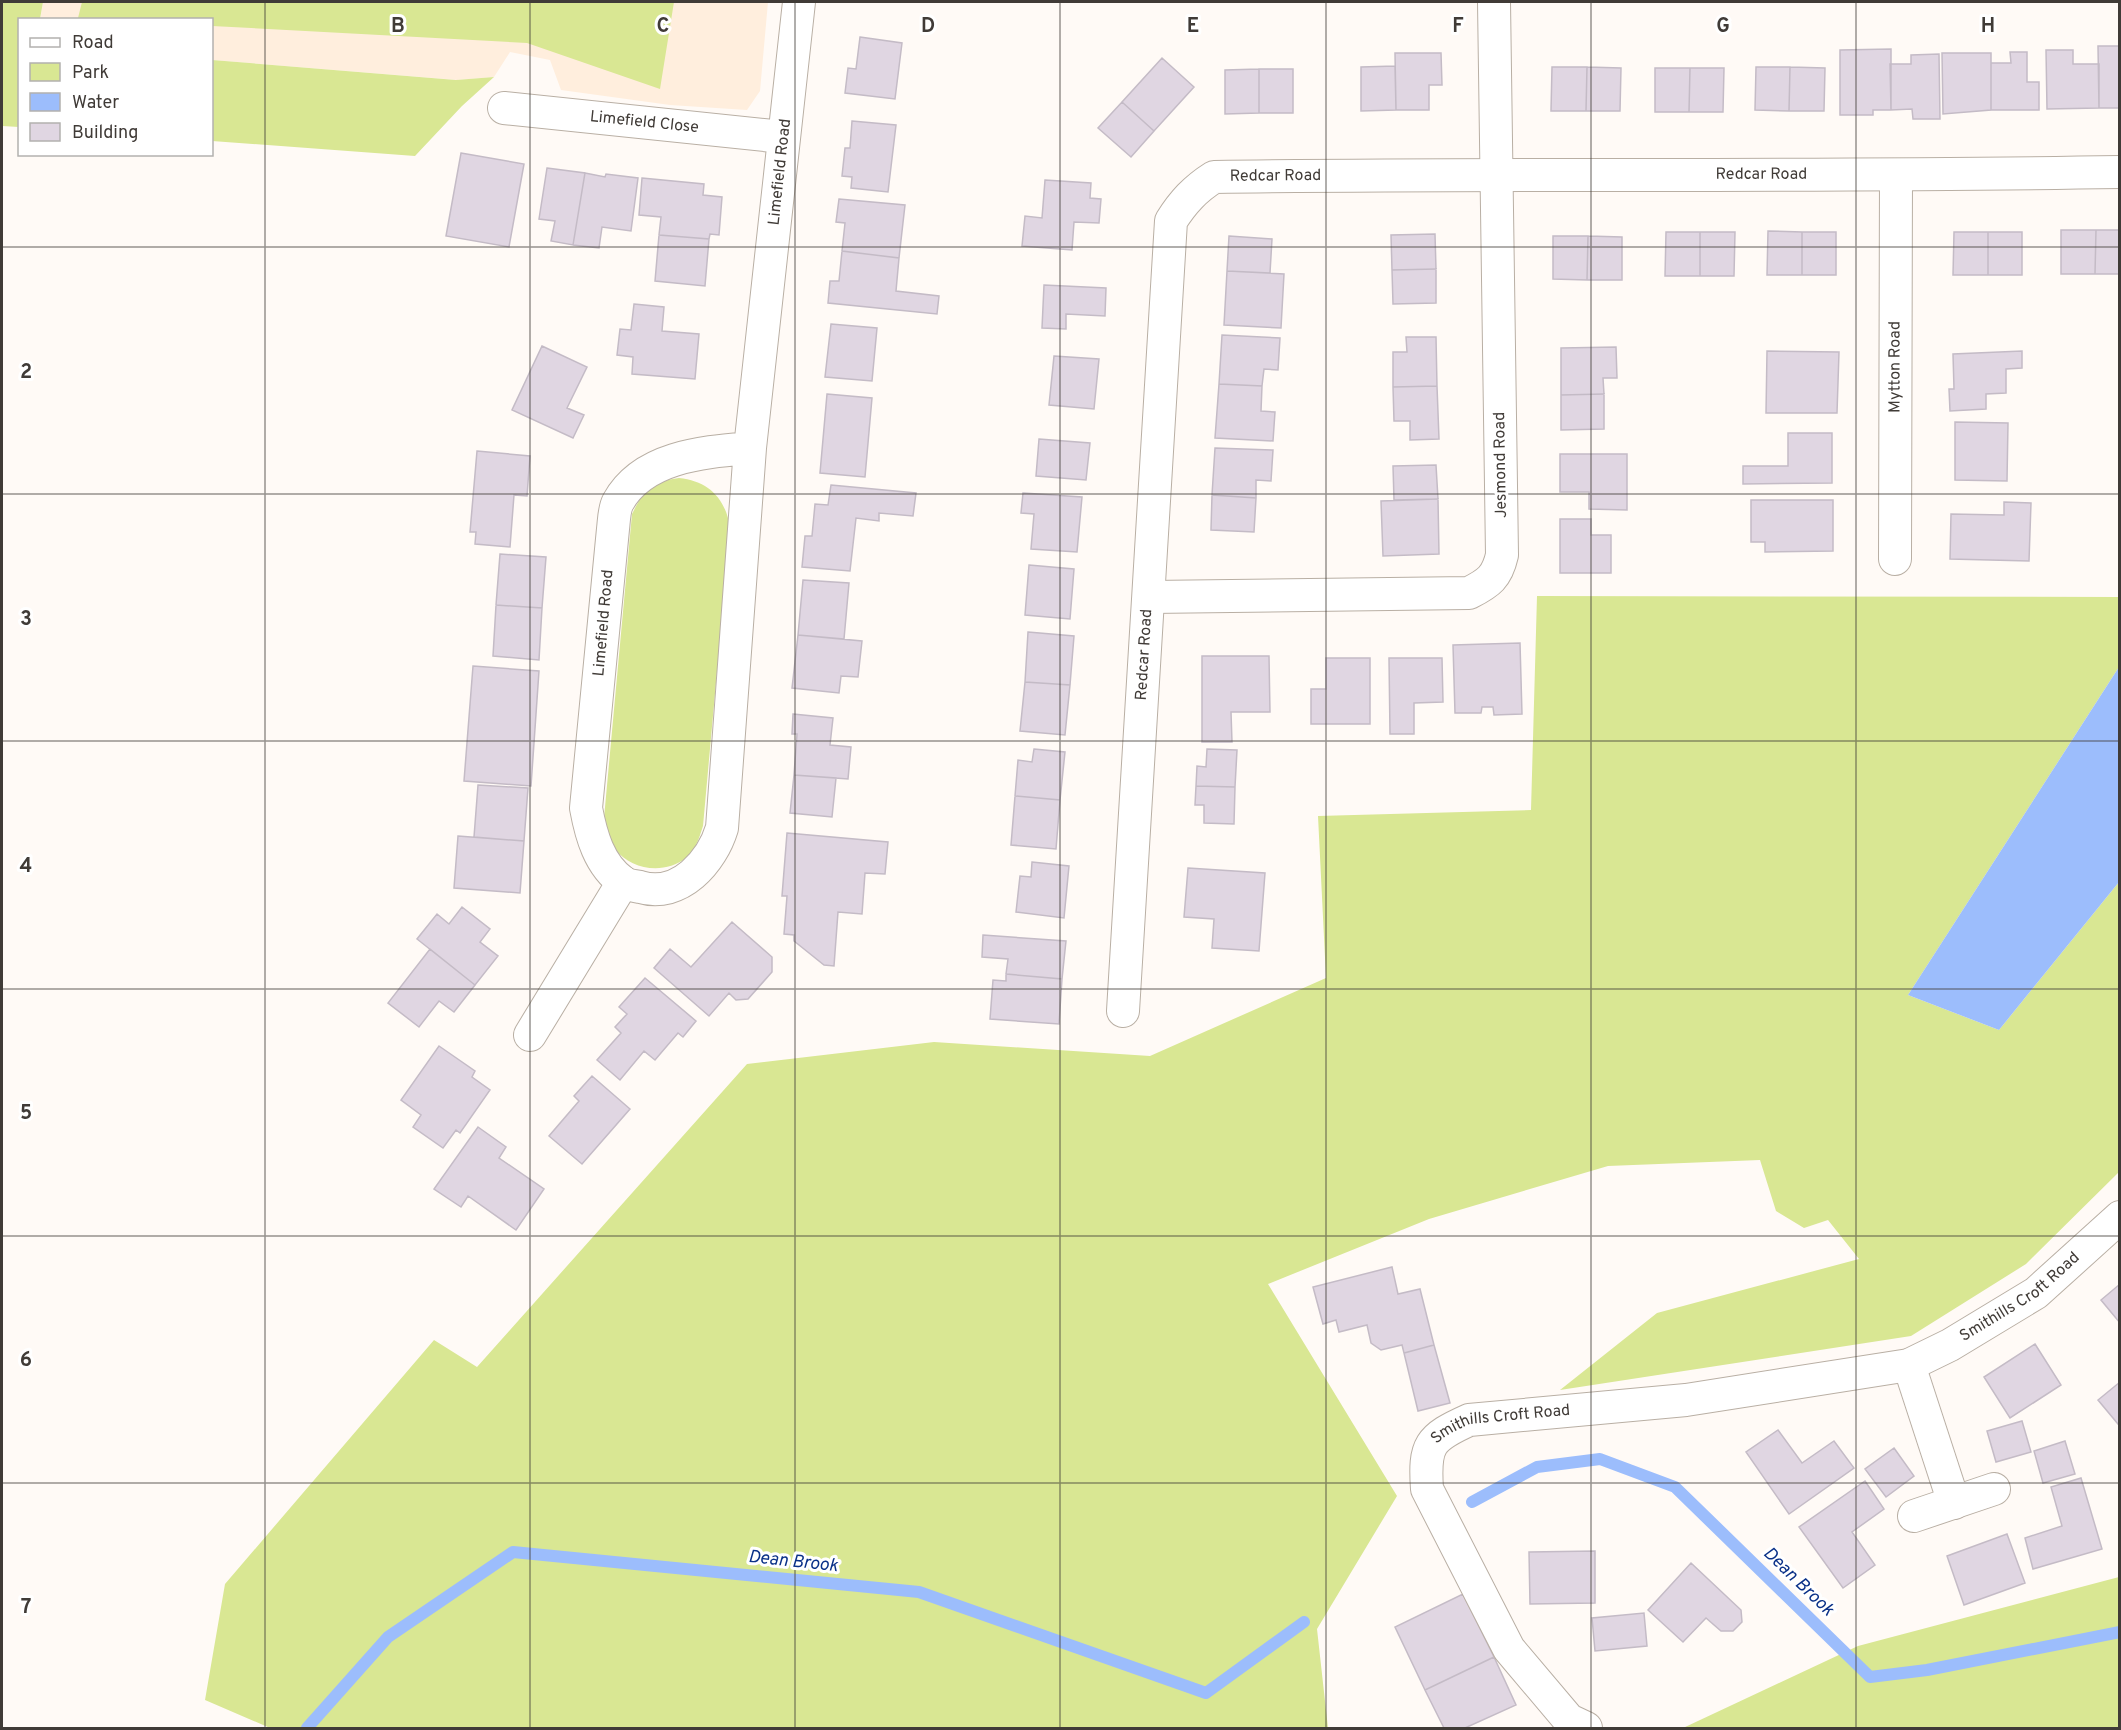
<svg xmlns="http://www.w3.org/2000/svg" width="2121" height="1730" viewBox="0 0 2121 1730" font-family="Overpass,sans-serif">
	<style>
		.built { fill: #fed }
		.green { fill: #d9e793 }
		.water { fill: #9cbdfc }
		.lines { fill: none; stroke-linecap: round; stroke-linejoin: round }
		.stream { stroke: #9cbdfc; stroke-width: 12 }
		.building { fill: #e0d6e2; stroke: #c4bbc6; stroke-width: 1.5 }
		.street-casing { stroke: #b9afa4; stroke-width: 34 }
		.street { stroke: #fff; stroke-width: 32 }
		.grid { fill: none; stroke: #403b37; stroke-width: 1.5; stroke-opacity: 0.55 }
		.labels { text-anchor: middle; dominant-baseline: central; stroke-width: 6; stroke-linejoin: round; paint-order: stroke }
		.street-label { font-size: 16px; fill: #403b37; stroke: #fff }
		.water-label { font-size: 18px; font-style: italic; fill: #0a3188; stroke: #fff }
		.grid-label { font-size: 20px; text-anchor: middle; font-weight: bold; fill: #403b37; stroke: #fff; stroke-width: 6; stroke-linejoin: round; paint-order: stroke }
	</style>
	<rect width="100%" height="100%" fill="#fffaf6"/>
	<!-- built -->
	<path class="built" d="M43,2H768L760,91L747,110L670,105L561,90L550,60L510,52L494,77L457,80L212,60V20H40Z"/>
	<!-- green -->
	<path class="green" d="M2,2H43L40,19L20,20L19,127L2,126Z
		M82,2H674L660,89L527,43L212,26V20L78,18Z
		M212,60L456,80L494,77L462,106L415,156L212,141Z
		M679,478C709,481 726,499 730,528L703,826C699,838 696,850 686,858C664,875 631,870 615,849C608,841 606,828 604,818L632,514C644,490 651,482 679,478Z
		M1537,596L2119,597V667L1908,995L1999,1030L2119,882V1172L2026,1264L1911,1336L1560,1390L1657,1313L1859,1259L1828,1220L1804,1228L1776,1211L1760,1160L1608,1166L1429,1219L1268,1284L1397,1496L1317,1629L1328,1728H270L205,1700L225,1584L434,1340L477,1367L747,1064L934,1042L1150,1056L1326,978L1318,816L1531,810Z
		M2119,1577V1728H1683L1858,1646Z"/>
	<!-- water -->
	<path class="water" d="M2119,667V882L1999,1030L1908,995Z"/>
	<g class="lines">
		<!-- stream -->
		<path class="stream" d="M1472,1502L1537,1467L1600,1459L1675,1487L1870,1677L1927,1670L2120,1632
			M307,1728L388,1637L513,1552L919,1592L1206,1693L1304,1622"/>
	</g>
	<!-- building -->
	<path class="building" d="M860,37L902,43L895,99L845,93L848,68L856,69Z
		M2098,46H2120V108H2099Z
		M1891,49V110H1873V115H1840V50Z
		M2046,50H2073V64H2099V108L2047,109Z
		M2010,52H2027V82H2039V110H1991V63H2011Z
		M1395,53H1441L1442,85H1429V110H1396Z
		M1942,53H1991V110L1943,114Z
		M1939,54L1940,119H1913L1912,109L1891,110L1890,64H1911V55Z
		M1162,58L1194,87L1154,131L1122,102Z
		M1395,66L1396,110L1361,111V67Z
		M1552,67H1587L1586,111H1551Z
		M1587,67L1621,68L1620,111H1586Z
		M1756,67H1790L1789,111L1755,110Z
		M1790,67L1825,68L1824,111H1789Z
		M1655,68H1690L1689,112H1655Z
		M1690,68H1724L1723,112H1689Z
		M1259,69H1293V113H1259Z
		M1259,69V113L1225,114V70Z
		M1122,102L1154,131L1131,157L1098,128Z
		M852,121L896,125L888,192L851,188L852,177L842,176L845,148H850Z
		M461,153L524,164L509,247L446,236Z
		M547,168L585,173L573,245L551,241L555,221L539,219Z
		M585,173L605,177L606,174L638,178L631,231L602,227L599,248L573,245Z
		M642,178L704,184L703,195L722,197L719,235L710,234L709,239L659,235L661,217L639,215Z
		M1045,180L1091,183L1090,198L1101,199L1099,223L1074,222L1072,250L1022,246L1025,216L1042,218Z
		M839,199L905,205L899,258L842,251L845,223L836,222Z
		M2061,230H2096L2095,274H2061Z
		M2096,230H2120V274H2095Z
		M1768,231L1802,232V275H1767Z
		M1666,232H1700V276H1665Z
		M1700,232H1735L1734,276H1700Z
		M1802,232H1836V275H1802Z
		M1954,232H1988V275H1953Z
		M1988,232H2022V275H1988Z
		M1435,234L1436,269L1392,270L1391,235Z
		M659,235L709,239L705,286L655,281Z
		M1229,236L1272,239L1270,273L1227,271Z
		M1553,236H1588L1587,280L1553,279Z
		M1588,236L1622,237V280H1587Z
		M842,251L899,258L896,291L939,296L937,314L828,303L830,281H839Z
		M1436,269V303L1393,304L1392,270Z
		M1227,271L1284,274L1281,328L1224,325Z
		M1044,285L1106,288L1105,316L1066,314V329L1042,328Z
		M634,304L664,307L662,331L699,334L695,379L632,374L633,357L617,355L620,329L631,330Z
		M831,324L877,328L872,381L825,377Z
		M1222,335L1280,338L1278,370L1264,369L1262,386L1219,384Z
		M1406,337H1436L1437,386L1393,387V352H1407Z
		M542,346L587,367L567,408L584,415L573,438L512,410Z
		M1616,347L1617,378H1603L1604,394L1561,395V348Z
		M1767,351L1839,352L1837,413H1766Z
		M2022,351V368L2006,369V393L1986,394V409L1950,411L1949,389H1954L1953,354Z
		M1054,356L1099,359L1094,409L1049,405Z
		M1219,384L1262,386L1261,411L1275,412L1273,441L1215,438Z
		M1437,386L1439,439L1410,440V421H1394L1393,387Z
		M827,394L872,398L865,477L820,473Z
		M1604,394V429L1561,430V395Z
		M1955,422L2008,423L2007,481L1955,480Z
		M1788,433H1832V483L1743,484V466H1788Z
		M1039,439L1090,443L1086,480L1036,476Z
		M1215,448L1273,450L1271,481L1256,480V498L1212,495Z
		M477,451L530,456L527,496L514,495L510,547L475,544L476,532H470Z
		M1560,454H1627V510L1589,509V492H1560Z
		M1436,465L1438,499L1394,500L1393,466Z
		M831,485L916,493L913,516L879,513V521L856,518L850,571L802,567L805,536H812L815,504L828,505Z
		M1023,493L1082,497L1077,552L1031,549L1034,514L1021,513Z
		M1212,495L1256,498L1254,532L1211,530Z
		M1438,499L1439,554L1383,556L1381,501Z
		M1751,500H1833V551L1765,552V542H1751Z
		M2004,502L2031,503L2029,561L1950,559L1951,514L2004,515Z
		M1560,519H1591V535H1611V573H1560Z
		M500,554L546,557L542,608L496,605Z
		M1029,565L1074,569L1070,619L1025,615Z
		M803,580L849,583L844,639L798,635Z
		M496,605L542,608L539,660L493,656Z
		M1028,632L1074,636L1070,685L1025,682Z
		M798,635L862,641L858,677L841,676L839,693L792,688Z
		M1520,643L1522,714L1494,715L1493,707H1482L1481,713H1455L1453,645Z
		M1202,656H1269L1270,712H1231L1232,742H1202Z
		M1326,658H1370V724H1311V689H1326Z
		M1389,658H1442L1443,702L1414,703V734H1390Z
		M473,666L539,671L531,786L464,781Z
		M1025,682L1070,685L1065,735L1020,731Z
		M793,714L833,718L830,745L851,747L848,779L794,775L797,734H792Z
		M1034,749L1065,752L1060,800L1015,796L1018,760L1032,762Z
		M1207,749L1237,750L1235,787L1196,786L1197,766L1206,767Z
		M794,775L836,778L832,817L790,813Z
		M478,785L528,788L524,841L474,837Z
		M1196,786L1235,787L1234,824L1204,823V805H1195Z
		M1015,796L1060,800L1056,849L1011,845Z
		M787,833L888,842L885,874L865,873L862,914L838,912L834,966L824,965L794,941V935L784,934L787,896H782Z
		M458,836L524,841L520,893L454,888Z
		M1032,862L1069,866L1064,918L1016,912L1020,876L1031,877Z
		M1188,868L1265,873L1259,951L1212,948L1214,919L1184,917Z
		M462,907L490,929L480,942L498,956L475,985L417,939L437,914L449,924Z
		M732,922L772,957V972L748,999L736,1000L729,993L709,1016L654,968L670,949L691,967Z
		M983,935L1066,941L1062,979L1006,974L1008,959L982,957Z
		M430,949L475,985L454,1012L439,1001L419,1027L388,1003Z
		M1006,974L1062,979L1059,1024L990,1019L993,980L1006,981Z
		M645,978L696,1021L683,1037L678,1033L655,1060L644,1051L620,1080L597,1060L621,1033L615,1027L627,1014L619,1007Z
		M439,1046L475,1071L472,1077L490,1090L460,1133L456,1130L443,1148L413,1127L421,1115L401,1100Z
		M592,1076L630,1109L582,1164L549,1136L579,1101L574,1096Z
		M478,1127L506,1147L499,1158L544,1189L516,1230L468,1196L461,1207L434,1189Z
		M1392,1267L1398,1294L1420,1289L1434,1345L1404,1353L1402,1345L1381,1350L1371,1343L1367,1325L1339,1332L1336,1320L1323,1324L1313,1287Z
		M2120,1284V1323L2101,1300Z
		M2035,1344L2061,1385L2010,1418L1984,1377Z
		M1434,1345L1450,1403L1418,1411L1404,1353Z
		M2120,1382V1423L2118,1424L2098,1400Z
		M2022,1421L2031,1452L1996,1462L1987,1431Z
		M1778,1430L1802,1463L1834,1441L1854,1468L1789,1514L1746,1452Z
		M2065,1441L2075,1474L2043,1483L2034,1451Z
		M1894,1448L1914,1476L1886,1497L1865,1469Z
		M2081,1478L2102,1549L2033,1569L2025,1538L2062,1526L2051,1487Z
		M1865,1481L1884,1509L1852,1532L1875,1565L1843,1588L1799,1527Z
		M2007,1534L2025,1583L1964,1605L1947,1556Z
		M1595,1551V1603L1530,1604L1529,1552Z
		M1691,1563L1741,1610L1742,1622L1733,1631H1721L1706,1618L1683,1642L1648,1610Z
		M1463,1594L1494,1657L1425,1690L1395,1627Z
		M1644,1613L1647,1646L1595,1651L1592,1618Z
		M1494,1657L1516,1705L1465,1728H1444L1425,1690Z"/>
	<g class="lines">
		<defs>
			<g id="street">
				<path id="s1" d="M504,108L783,137"/>
				<path id="s2" d="M750,448C705,452 643,456 618,502C614,509 614,521 613,529L586,808C591,835 599,865 623,882C627,885 635,886 640,887C680,899 712,861 722,828L750,448L799,2"/>
				<path id="s3" d="M1895,559L1896,176"/>
				<path d="M1150,597L1469,593C1489,583 1497,577 1502,555L1494,2"/>
				<path id="s4" d="M1123,1011L1171,221C1183,202 1195,189 1214,177C1516,173 1818,177 2120,172"/>
				<path d="M530,1035L623,882"/>
				<path d="M1909,1365L1954,1503"/>
				<path d="M1914,1516L1994,1489"/>
				<path id="s5" d="M1586,1728L1569,1720L1509,1649L1427,1489C1424,1445 1429,1438 1469,1420L1686,1400L1909,1365L1950,1345L2036,1293L2120,1217"/>
			</g>
		</defs>
		<!-- street casing -->
		<use href="#street" class="street-casing"/>
		<!-- street -->
		<use href="#street" class="street"/>
	</g>
	<!-- grid -->
	<path class="grid" d="M265,2V1728M530,2V1728M795,2V1728M1060,2V1728M1326,2V1728M1591,2V1728M1856,2V1728M2,247H2120M2,494H2120M2,741H2120M2,989H2120M2,1236H2120M2,1483H2120"/>
	<g class="labels">
		<!-- street labels -->
		<g class="street-label">
			<text stroke="none"><textPath href="#s1" startOffset="141">Limefield Close</textPath></text>
			<text stroke="none"><textPath href="#s2" startOffset="1330">Limefield Road</textPath></text>
			<text stroke="none"><textPath href="#s4" startOffset="1401">Redcar Road</textPath></text>
			<text stroke="none"><textPath href="#s4" startOffset="915">Redcar Road</textPath></text>
			<text stroke="none"><textPath href="#s3" startOffset="192">Mytton Road</textPath></text>
			<text transform="translate(1501 465) rotate(-91)">Jesmond Road</text>
			<text transform="translate(604 623) rotate(-85)">Limefield Road</text>
			<text stroke="none"><textPath href="#s4" startOffset="357">Redcar Road</textPath></text>
			<text stroke="none"><textPath href="#s5" startOffset="956">Smithills Croft Road</textPath></text>
			<text stroke="none"><textPath href="#s5" startOffset="412">Smithills Croft Road</textPath></text>
		</g>
		<!-- water labels -->
		<g class="water-label">
			<text transform="translate(793 1562) rotate(6)">Dean Brook</text>
			<text transform="translate(1798 1582) rotate(44)">Dean Brook</text>
		</g>
	</g>
	<g class="grid-label">
		<text x="398" y="32">B</text>
		<text x="663" y="32">C</text>
		<text x="928" y="32">D</text>
		<text x="1193" y="32">E</text>
		<text x="1458" y="32">F</text>
		<text x="1723" y="32">G</text>
		<text x="1988" y="32">H</text>
		<text x="26" y="378">2</text>
		<text x="26" y="625">3</text>
		<text x="26" y="872">4</text>
		<text x="26" y="1119">5</text>
		<text x="26" y="1366">6</text>
		<text x="26" y="1613">7</text>
	</g>
	<!-- border -->
	<rect width="2121" height="1730" fill="none" stroke="#403b37" stroke-width="6"/>
	<!-- legend -->
	<rect x="18" y="18" width="195" height="138" fill="#ffffff" stroke="#b3b1af" stroke-width="1.5"/>
	<rect x="30" y="38" width="30" height="9" fill="#ffffff" stroke="#b3b1af" stroke-width="1.5"/>
	<text x="72" y="48" font-size="18" fill="#403b37">Road</text>
	<rect x="30" y="63" width="30" height="18" fill="#d9e793" stroke="#b3b1af" stroke-width="1.5"/>
	<text x="72" y="78" font-size="18" fill="#403b37">Park</text>
	<rect x="30" y="93" width="30" height="18" fill="#9cbdfc" stroke="#b3b1af" stroke-width="1.5"/>
	<text x="72" y="108" font-size="18" fill="#403b37">Water</text>
	<rect x="30" y="123" width="30" height="18" fill="#e0d6e2" stroke="#b3b1af" stroke-width="1.5"/>
	<text x="72" y="138" font-size="18" fill="#403b37">Building</text>
</svg>
